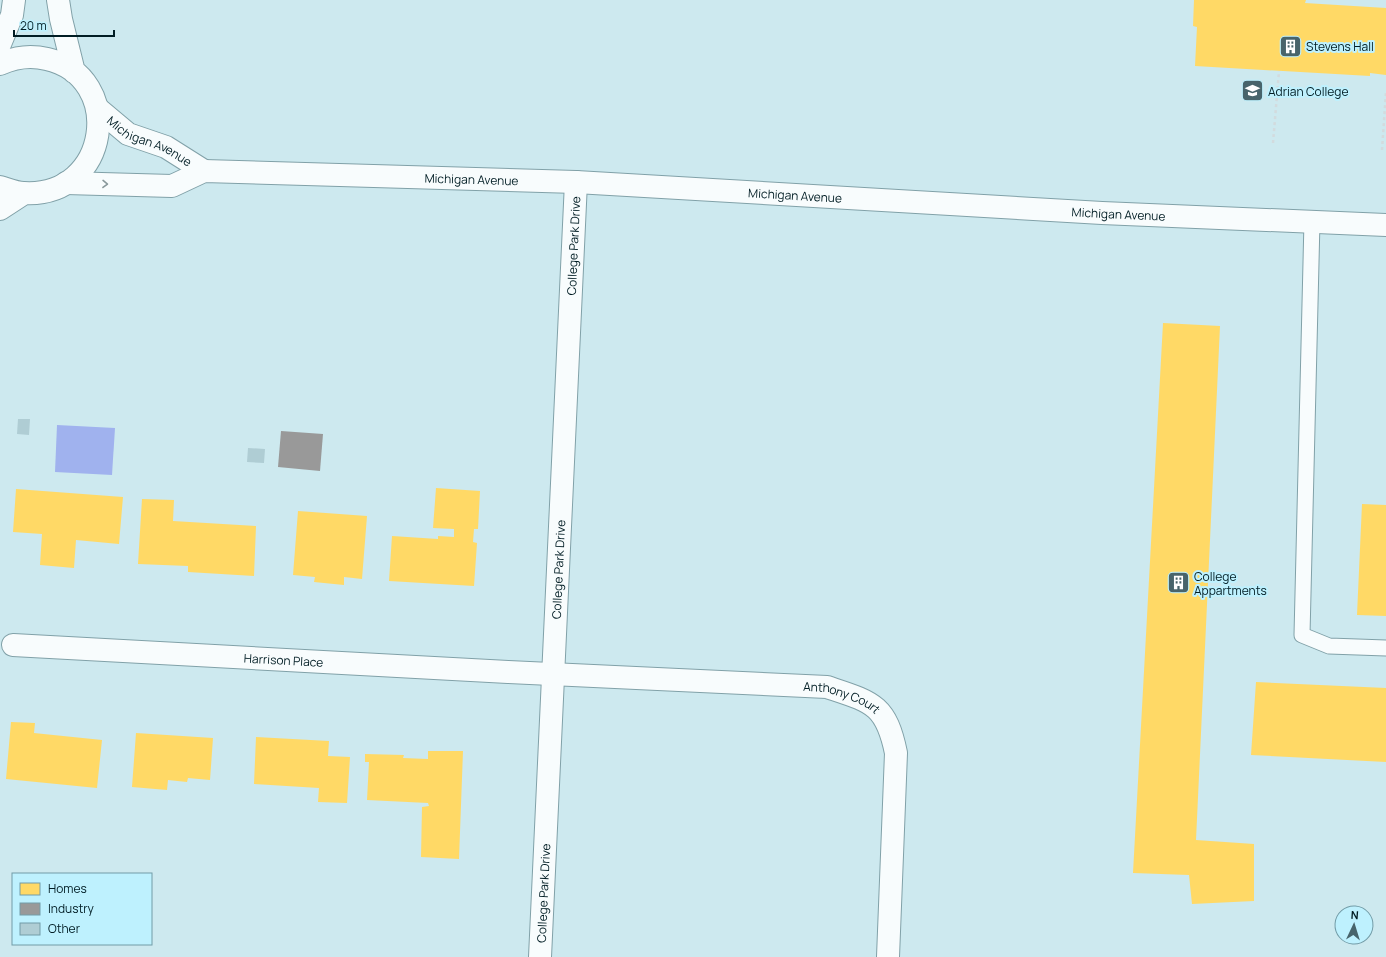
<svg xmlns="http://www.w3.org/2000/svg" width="1386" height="957" viewBox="0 0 1386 957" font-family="Manrope,sans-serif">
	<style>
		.water { fill: #a0b2ee }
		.homes { fill: #ffd966 }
		.industry { fill: #999 }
		.building { fill: #afcdd4 }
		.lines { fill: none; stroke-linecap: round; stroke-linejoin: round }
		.lane-casing { stroke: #81a1a8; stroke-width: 17 }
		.street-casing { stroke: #81a1a8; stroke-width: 24 }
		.secondary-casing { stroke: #81a1a8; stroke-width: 24 }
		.path { stroke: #d2dbde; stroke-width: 2.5; stroke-dasharray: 3 3; stroke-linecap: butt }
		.lane { stroke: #f8fcfd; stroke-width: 15 }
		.street { stroke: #f8fcfd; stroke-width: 22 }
		.secondary { stroke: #f8fcfd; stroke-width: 22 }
		.oneway { stroke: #89989b }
		.labels { text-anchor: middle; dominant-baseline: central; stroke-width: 4; stroke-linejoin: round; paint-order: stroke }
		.poi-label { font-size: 12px; fill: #011d24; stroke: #bef1fe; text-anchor: start }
		.street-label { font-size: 12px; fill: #011d24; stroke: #bef1fe }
	</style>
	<rect width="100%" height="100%" fill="#cde9ef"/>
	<!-- water -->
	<path class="water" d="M57,425L115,428L112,475L55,472Z"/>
	<!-- homes -->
	<path class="homes" d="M1194,0H1306L1305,3L1386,8V75L1370,73V76L1195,66L1197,27L1193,26Z
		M1163,323L1220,326L1196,840L1254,844V901L1192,904L1189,875L1133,873Z
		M436,488L480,491L478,529H474L473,542L477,543L474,586L389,581L392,536L438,539V536L454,537V529L433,528Z
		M16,489L123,497L119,544L76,540L74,568L40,565L42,534L13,532Z
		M142,499L174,500L173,521L256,526L254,576L188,572V566L138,564Z
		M1362,504L1386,505V616L1357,615Z
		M298,511L367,516L362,579L344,577V585L314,582L315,577L293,575Z
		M1256,682L1386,688V762L1251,755Z
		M11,722L35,723L34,733L102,740L97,788L6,779Z
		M136,733L213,738L210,780L188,778L187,782L168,780L167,790L132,787Z
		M256,737L329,741L328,756L350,757L347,803L318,802L319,788L254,784Z
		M428,751H463L459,859L421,857L422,807L429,806L428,803L367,800L369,762H365V754L404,755L403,758L428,759Z"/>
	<!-- industry -->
	<path class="industry" d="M281,431L323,434L320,471L278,467Z"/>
	<!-- building -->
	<path class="building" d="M18,419H30L29,435L17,434Z
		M248,448L265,449L264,463L247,462Z"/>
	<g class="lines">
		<defs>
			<path id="lane" d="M1312,221L1302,635L1329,646L1386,648"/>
			<g id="street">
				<path id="s1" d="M97,108L128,134L166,147L204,171"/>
				<path id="s2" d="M66,183L172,186L204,171L576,182L1102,213L1386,225"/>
				<path id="s3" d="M13,645L508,672L827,687C872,702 886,704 896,753L888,957"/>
				<path id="s4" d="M540,957L576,182"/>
			</g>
			<path id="secondary" d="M58,0L61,19L74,72
				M0,44L12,15L14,0
				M0,64C15,57 31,55 47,59C126,77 110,198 24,193C16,193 7,189 0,187
				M0,209L23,194"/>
		</defs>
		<!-- lane casing -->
		<use href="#lane" class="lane-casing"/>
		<!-- street casing -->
		<use href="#street" class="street-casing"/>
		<!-- secondary casing -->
		<use href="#secondary" class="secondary-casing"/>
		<!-- path -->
		<path class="path" d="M1273,143L1279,71
			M1382,150L1386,92"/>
		<!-- lane -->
		<use href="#lane" class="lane"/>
		<!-- street -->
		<use href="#street" class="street"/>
		<!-- secondary -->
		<use href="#secondary" class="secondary"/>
	</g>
	<!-- one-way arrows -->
	<defs><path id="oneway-chevron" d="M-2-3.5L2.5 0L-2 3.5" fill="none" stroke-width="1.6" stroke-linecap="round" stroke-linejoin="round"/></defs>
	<use class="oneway" href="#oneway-chevron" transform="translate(105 184) rotate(1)"/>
	<!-- icons -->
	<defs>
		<symbol id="building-square" viewBox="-11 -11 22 22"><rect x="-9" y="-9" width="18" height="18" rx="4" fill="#48646b" stroke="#bef1fe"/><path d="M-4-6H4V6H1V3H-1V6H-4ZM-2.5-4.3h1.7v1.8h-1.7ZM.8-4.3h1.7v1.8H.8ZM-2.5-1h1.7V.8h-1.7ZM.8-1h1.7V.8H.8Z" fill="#fff"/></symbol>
		<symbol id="university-square" viewBox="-11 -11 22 22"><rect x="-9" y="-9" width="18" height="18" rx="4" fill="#48646b" stroke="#bef1fe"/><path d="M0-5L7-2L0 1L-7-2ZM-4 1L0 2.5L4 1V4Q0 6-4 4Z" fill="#fff"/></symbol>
	</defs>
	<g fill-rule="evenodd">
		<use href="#building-square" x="1278" y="34" width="25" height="25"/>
		<use href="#university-square" x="1240" y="78" width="25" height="25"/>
		<use href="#building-square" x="1166" y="570" width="25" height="25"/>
	</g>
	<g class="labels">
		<!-- poi labels -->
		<g class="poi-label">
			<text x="1306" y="46">Stevens Hall</text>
			<text x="1268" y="91">Adrian College</text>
			<text x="1194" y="576">College<tspan x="1194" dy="14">Appartments</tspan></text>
		</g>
		<!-- street labels -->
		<g class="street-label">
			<text stroke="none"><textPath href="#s1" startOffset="63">Michigan Avenue</textPath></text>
			<text stroke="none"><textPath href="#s2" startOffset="409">Michigan Avenue</textPath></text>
			<text stroke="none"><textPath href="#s2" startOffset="733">Michigan Avenue</textPath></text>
			<text stroke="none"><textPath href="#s2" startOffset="1057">Michigan Avenue</textPath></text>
			<text stroke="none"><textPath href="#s4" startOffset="712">College Park Drive</textPath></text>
			<text stroke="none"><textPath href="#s4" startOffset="388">College Park Drive</textPath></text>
			<text stroke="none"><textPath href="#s3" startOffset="271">Harrison Place</textPath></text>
			<text stroke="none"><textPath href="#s3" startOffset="832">Anthony Court</textPath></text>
			<text stroke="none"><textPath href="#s4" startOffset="64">College Park Drive</textPath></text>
		</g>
	</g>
	<!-- legend -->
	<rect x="12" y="873" width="140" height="72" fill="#bef1fe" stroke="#729ca7"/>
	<rect x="20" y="883" width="20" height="12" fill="#ffd966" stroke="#729ca7"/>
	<text x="48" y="893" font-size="12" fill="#011d24">Homes</text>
	<rect x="20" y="903" width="20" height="12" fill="#999999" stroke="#729ca7"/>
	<text x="48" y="913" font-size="12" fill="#011d24">Industry</text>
	<rect x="20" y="923" width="20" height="12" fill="#afcdd4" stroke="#729ca7"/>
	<text x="48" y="933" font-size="12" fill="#011d24">Other</text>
	<!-- north arrow -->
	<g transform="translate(1354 925) rotate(4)"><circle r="19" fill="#bef1fe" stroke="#729ca7"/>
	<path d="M0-3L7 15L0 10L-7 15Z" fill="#48646b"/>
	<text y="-6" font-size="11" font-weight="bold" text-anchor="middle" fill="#011d24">N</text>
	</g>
	<!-- scale -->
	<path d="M14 30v6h100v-6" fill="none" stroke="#011d24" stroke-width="2"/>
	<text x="20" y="30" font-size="12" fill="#011d24" stroke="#bef1fe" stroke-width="3" paint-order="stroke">20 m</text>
</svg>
